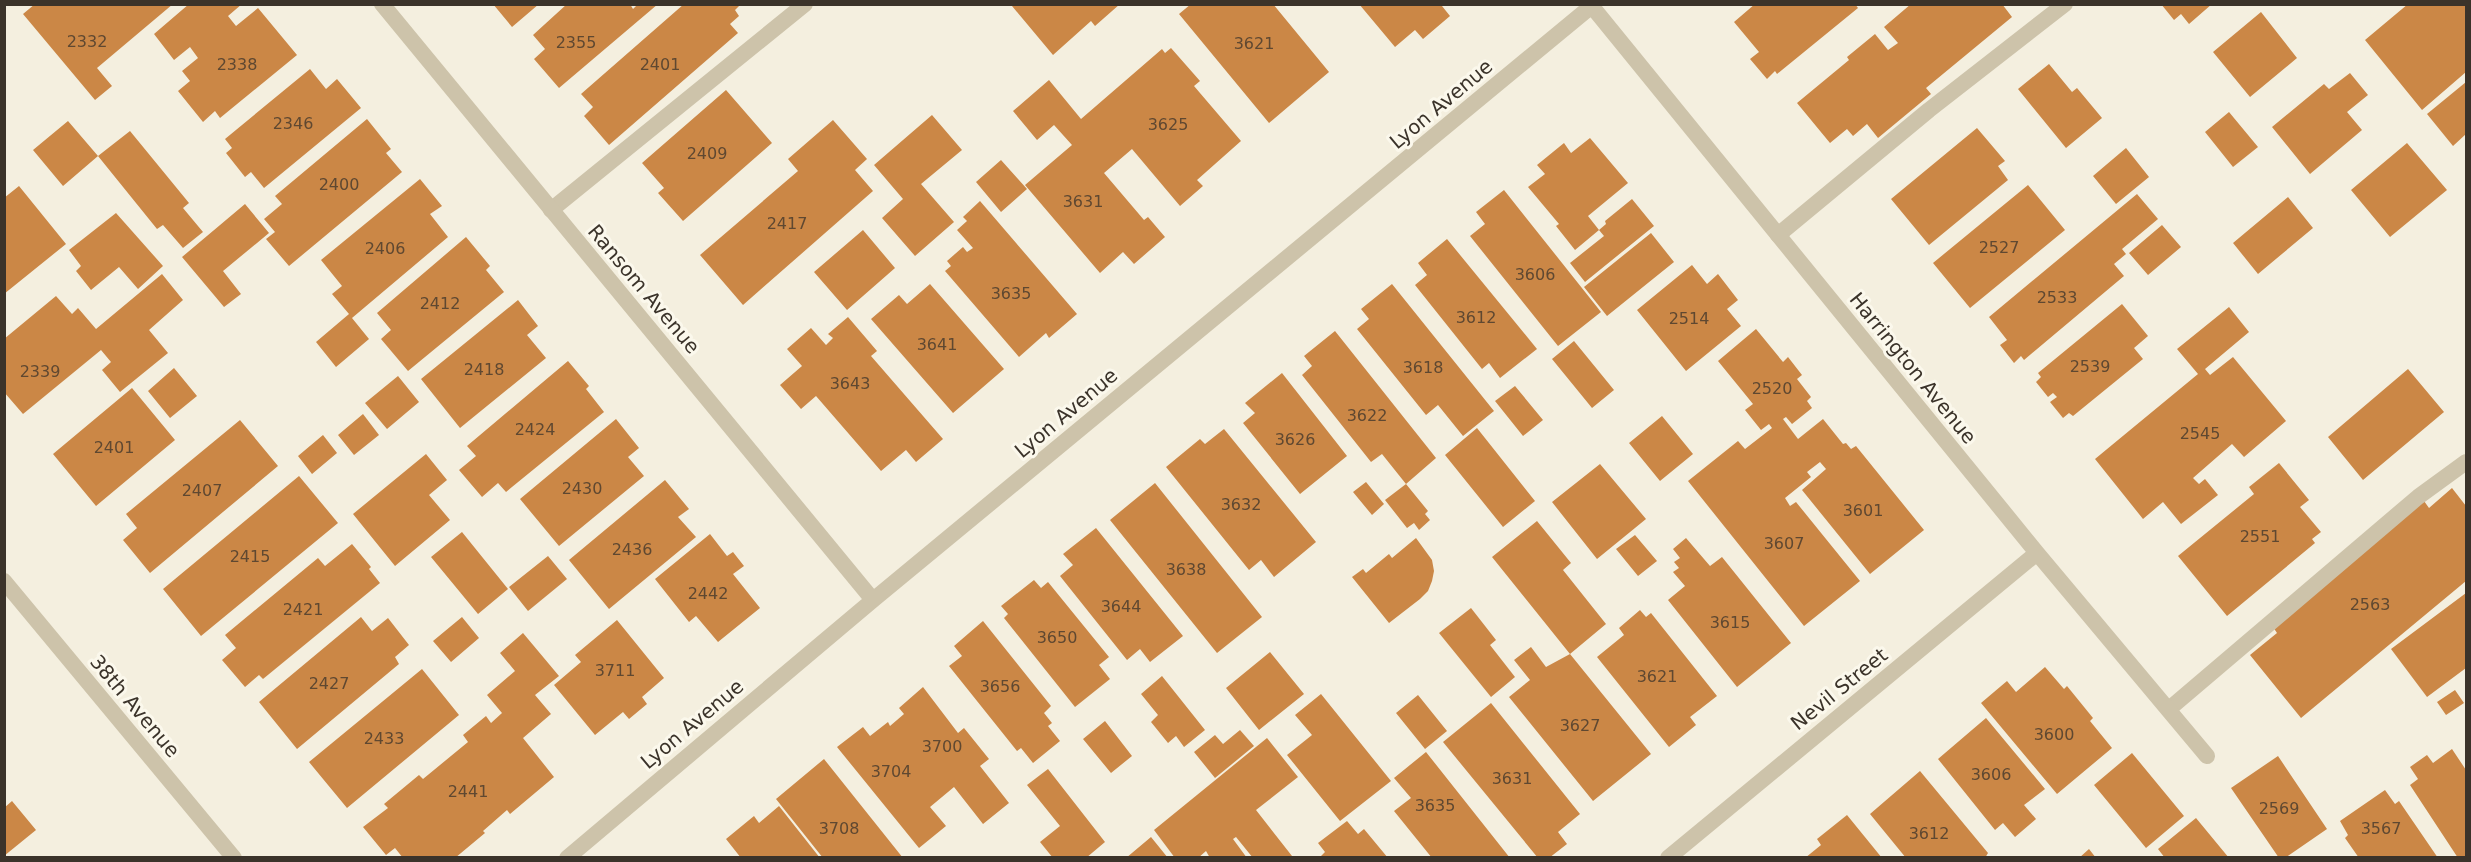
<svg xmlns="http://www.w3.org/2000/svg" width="2471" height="862" viewBox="0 0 2471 862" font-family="'DejaVu Sans',sans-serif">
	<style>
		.building { fill: #cb8746 }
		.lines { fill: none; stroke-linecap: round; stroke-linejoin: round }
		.service { stroke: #cdc3aa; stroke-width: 16 }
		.minor { stroke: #cdc3aa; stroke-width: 16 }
		.tertiary { stroke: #cdc3aa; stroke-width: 16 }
		.labels { text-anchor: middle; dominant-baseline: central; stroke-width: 6; stroke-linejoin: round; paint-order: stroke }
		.number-label { font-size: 16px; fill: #5f4831 }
		.street-label { font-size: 20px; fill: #3b332a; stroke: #fbf8ec }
	</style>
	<rect width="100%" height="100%" fill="#f4efdf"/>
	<!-- building -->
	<path class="building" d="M35,4H173L97,68L112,86L95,100L23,14Z
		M189,4H242L228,16L236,26L258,8L297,55L220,118L215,111L203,122L178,91L190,81L182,71L198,58L190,47L174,60L154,34Z
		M493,4H539L512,27Z
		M567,4H630L633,9L638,4H658L559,88L534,59L545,49L533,35Z
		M684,4H741L735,10L739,16L730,24L738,33L609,145L584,116L593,107L581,94Z
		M1013,4H1120L1095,26L1091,21L1053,55L1012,6Z
		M1191,4H1273L1329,72L1269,123L1179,14Z
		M1359,4H1444L1442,6L1450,16L1423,39L1415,30L1395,47Z
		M1755,4H1855L1858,8L1777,74L1775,71L1767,79L1750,59L1759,52L1734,22Z
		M1911,4H2002L2012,17L1926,88L1931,94L1878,138L1867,124L1853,136L1847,129L1830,143L1797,103L1849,60L1847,57L1875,34L1888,50L1898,43L1884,27Z
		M2161,4H2212L2189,24L2181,14L2174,20Z
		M2408,4H2466V72L2422,110L2365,40Z
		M2261,12L2297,58L2250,97L2213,52Z
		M1171,48L1200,81L1194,86L1241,141L1197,180L1203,186L1180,206L1132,149L1104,173L1144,220L1148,217L1165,237L1134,264L1123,252L1100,273L1025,185L1072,145L1054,125L1037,140L1013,111L1049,80L1081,119L1162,49L1165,53Z
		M2049,64L2072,92L2077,88L2102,118L2066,148L2018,89Z
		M310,69L326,89L337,79L361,108L264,188L251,172L245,177L226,153L232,148L225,139Z
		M2350,73L2368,95L2347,112L2362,130L2310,174L2272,127L2324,84L2329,89Z
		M2466,82V134L2453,146L2427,114Z
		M726,90L772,143L683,221L658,193L664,188L642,163Z
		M2229,112L2258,147L2233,167L2205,132Z
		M932,115L962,150L921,184L954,222L915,256L882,218L903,199L874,165Z
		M367,119L391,149L386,153L402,172L289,266L266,239L275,232L264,219L282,204L275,196Z
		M833,120L867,159L855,170L873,191L743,305L700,255L798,171L788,159Z
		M68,121L98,156L63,186L33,150Z
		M1977,128L2005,161L1998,166L2008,180L1929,245L1891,199Z
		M130,131L189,203L183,208L203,232L183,248L163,225L157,229L98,156Z
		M1590,138L1628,183L1588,216L1599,230L1575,250L1556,226L1559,224L1528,187L1545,174L1537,165L1564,143L1571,153Z
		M2407,143L2447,190L2390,237L2351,190Z
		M2126,148L2149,177L2116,204L2093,176Z
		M1001,160L1027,189L1001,212L976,182Z
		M420,179L442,206L430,214L448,237L352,318L369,339L336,367L316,342L349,314L332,294L342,286L321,260Z
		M2028,185L2065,230L1970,308L1933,263Z
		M19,186L66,244L4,294V198Z
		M1504,190L1601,312L1558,346L1470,236L1485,224L1476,212Z
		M2137,194L2158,219L2122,249L2126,254L2114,264L2124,276L2024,360L2021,356L2014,363L2000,345L2007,340L1989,317Z
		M2288,197L2313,228L2258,274L2233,243Z
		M1632,199L1654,226L1585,282L1570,263L1604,236L1599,230L1606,224L1605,221Z
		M980,201L1077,314L1049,338L1046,333L1019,357L945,271L951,266L947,261L963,247L967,252L973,248L957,230L967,221L963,217Z
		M245,204L269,233L223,271L241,294L224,307L182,257Z
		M116,213L163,266L138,289L119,267L91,290L76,271L81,266L69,250Z
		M2162,225L2181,247L2148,275L2129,253Z
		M863,230L895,268L847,310L814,272Z
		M1651,233L1674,262L1607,316L1584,287Z
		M466,237L490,266L486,270L504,292L408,371L381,339L391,330L377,313Z
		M1447,239L1537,349L1500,378L1489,363L1482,369L1415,285L1427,275L1418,263Z
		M1692,265L1707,284L1718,274L1738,300L1727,309L1741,326L1686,371L1637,310Z
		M162,274L183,300L149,330L168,353L120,392L102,370L111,362L101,350L23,414L4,392V339L56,296L72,314L78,308L96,329Z
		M930,284L1004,369L953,413L871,319L899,295L907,304Z
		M1392,284L1494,411L1463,436L1438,405L1426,415L1357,329L1369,319L1361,309Z
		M518,300L538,326L527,335L546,358L460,428L421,379Z
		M2122,304L2148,336L2134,348L2143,359L2073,416L2069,413L2063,418L2050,402L2057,397L2053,393L2048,397L2036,382L2041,377L2038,373Z
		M2229,307L2249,332L2205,369L2210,375L2233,357L2286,421L2244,457L2232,444L2193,478L2199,484L2205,479L2218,495L2181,524L2163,502L2143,519L2095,459L2198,374L2177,349Z
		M848,317L877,351L871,356L943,439L916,462L906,450L881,471L816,396L801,409L780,385L802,366L787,349L811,328L826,345L833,338L828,334Z
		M1756,329L1783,362L1788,357L1802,375L1797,379L1811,397L1807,401L1812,408L1792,424L1786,417L1783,419L1798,439L1823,419L1843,444L1846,443L1851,449L1856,446L1924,530L1870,574L1802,490L1826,469L1820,462L1807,472L1811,477L1785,498L1790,506L1796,502L1860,581L1804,626L1688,481L1738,441L1745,449L1772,428L1769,424L1761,430L1745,410L1753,404L1718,361Z
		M1335,331L1436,458L1406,484L1382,454L1371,462L1302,375L1312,366L1304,356Z
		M1574,341L1614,390L1592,408L1552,359Z
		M568,361L589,386L586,389L604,412L506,492L498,483L482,497L459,470L476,456L467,446Z
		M174,368L197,396L170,418L148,391Z
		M2408,369L2444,412L2363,480L2328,437Z
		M1282,373L1347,456L1300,494L1243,423L1255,413L1245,403Z
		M398,376L419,402L387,429L365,403Z
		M1515,386L1543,420L1523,436L1495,401Z
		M132,388L175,440L96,506L53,454Z
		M363,414L379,435L354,455L338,435Z
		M1662,416L1693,454L1660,481L1629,443Z
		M616,419L639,448L628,457L644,476L559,546L520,499Z
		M240,420L278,466L150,573L123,540L137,528L126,514Z
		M1477,428L1535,501L1503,527L1445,455Z
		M1224,429L1316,542L1274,577L1261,560L1249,570L1166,467L1200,439L1205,444Z
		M323,435L337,453L312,474L298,456Z
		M426,454L447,480L429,495L450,520L395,566L353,514Z
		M2279,463L2309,500L2300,507L2321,532L2312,539L2315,543L2227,616L2178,556L2254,494L2249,487Z
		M1600,464L1646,519L1597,559L1552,502Z
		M299,476L338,523L201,636L163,589Z
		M665,480L689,509L678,517L696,537L609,609L569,560Z
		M1366,482L1384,504L1372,515L1353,492Z
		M1155,483L1262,617L1217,653L1110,520Z
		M1406,484L1428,511L1425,514L1430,520L1419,530L1414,523L1407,528L1385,500Z
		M2452,488L2466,506V581L2301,718L2250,655L2277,633L2273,627L2424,501L2429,508Z
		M1537,521L1571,563L1563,570L1606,624L1570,654L1651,754L1593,801L1509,697L1530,680L1514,660L1531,647L1546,667L1570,654L1492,557Z
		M1096,528L1183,636L1150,662L1140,649L1127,660L1060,576L1073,565L1063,554Z
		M462,532L508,589L478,614L431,557Z
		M710,534L727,556L733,552L744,566L733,574L760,608L718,642L696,616L689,622L655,579Z
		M1635,535L1657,561L1638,576L1616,549Z
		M1416,538L1432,560L1434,571L1432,581L1428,591L1420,599L1389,623L1352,577L1363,569L1366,573L1389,554L1392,558Z
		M1686,538L1710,566L1722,557L1791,643L1737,687L1668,600L1685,586L1673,572L1679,568L1674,562L1680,558L1673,549Z
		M352,544L371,567L369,569L380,583L263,679L259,675L245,687L222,660L236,648L225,635L318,558L325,566Z
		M548,556L567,579L528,611L509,587Z
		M1034,580L1041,588L1048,582L1109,657L1099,665L1110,679L1075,707L1004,618L1008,614L1001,606Z
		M2466,593V668L2427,697L2391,649Z
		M1471,608L1496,640L1490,645L1515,677L1491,697L1439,633Z
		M1640,610L1646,617L1651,613L1717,696L1690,717L1696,725L1669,747L1597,657L1624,635L1619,628Z
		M361,617L372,631L388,618L409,645L395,657L399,664L297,749L259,702Z
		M462,617L479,638L451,662L433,641Z
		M617,620L664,678L642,697L647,704L629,719L623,712L595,735L554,685L581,662L575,655Z
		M983,621L1051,706L1044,713L1052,723L1048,726L1060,741L1033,763L1021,748L1017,751L949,666L962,656L954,646Z
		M523,633L559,676L535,695L551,714L523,738L554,777L510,814L507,810L483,831L485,833L455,858H403L395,848L386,855L363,827L388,808L384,804L419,775L423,779L468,742L463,735L486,716L491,723L502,713L487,695L515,671L500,653Z
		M1270,652L1304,694L1259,730L1226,688Z
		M2045,667L2064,689L2067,686L2093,718L2090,721L2112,748L2057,794L1981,703L2007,681L2016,692Z
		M422,669L459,715L347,808L309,762Z
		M1162,676L1205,730L1184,747L1176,736L1168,743L1151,722L1158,715L1141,694Z
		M923,687L958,733L964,728L989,759L980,766L1009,803L983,824L954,787L930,807L946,826L919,848L837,747L863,727L870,736L888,722L890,726L904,714L899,708Z
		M2455,690L2464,703L2446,715L2437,702Z
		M1321,694L1391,781L1340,821L1287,755L1312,735L1295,715Z
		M1418,695L1447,731L1425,749L1396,713Z
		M1491,703L1580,814L1558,832L1567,844L1549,858H1538L1443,742Z
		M1986,718L2045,789L2024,805L2036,819L2015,837L2003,823L1995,830L1938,759Z
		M1105,721L1132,756L1111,773L1083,739Z
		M1240,730L1254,746L1215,778L1194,752L1215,735L1223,744Z
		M1267,738L1298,777L1256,810L1292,856L1290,858H1253L1236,837L1233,839L1247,858H1210L1206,851L1198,858H1175L1154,830Z
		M2452,749L2466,770V858H2458L2410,785L2418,779L2410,767L2427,755L2433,763Z
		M1426,752L1510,858H1432L1394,811L1411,798L1394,778Z
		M2132,753L2184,816L2146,848L2094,785Z
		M2278,756L2327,829L2285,858H2279L2231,788Z
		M824,759L903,858H823L776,799Z
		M1048,769L1105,842L1086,858H1053L1040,842L1060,826L1027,785Z
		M1920,771L1988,853L1985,858H1906L1870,814Z
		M2385,790L2395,804L2399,801L2438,858H2359L2345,838L2348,835L2340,821Z
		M12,801L36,830L4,856V808Z
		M779,806L820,858H741L726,839L754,816L759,823Z
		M1847,815L1882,858H1805L1821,845L1817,839Z
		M2196,818L2229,858H2165L2158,849Z
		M1347,821L1358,834L1364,829L1388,858H1319L1325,852L1318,843Z
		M1151,837L1168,858H1126Z
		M2089,849L2096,858H2079Z"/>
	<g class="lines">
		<!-- service -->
		<path class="service" d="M551,210L805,4
			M1778,235L1929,110L2065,4
			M2169,709L2418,497L2466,462"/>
		<!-- minor -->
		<path class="minor" d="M382,4L873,600
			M1590,4L2037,553L2207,756
			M567,858L873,600L1594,4
			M1668,858L2037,553"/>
		<!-- tertiary -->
		<path class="tertiary" d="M4,581L234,858"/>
	</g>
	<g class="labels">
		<!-- number labels -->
		<g class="number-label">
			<text x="87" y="41">2332</text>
			<text x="576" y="42">2355</text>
			<text x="1254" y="43">3621</text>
			<text x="237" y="64">2338</text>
			<text x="660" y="64">2401</text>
			<text x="293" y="123">2346</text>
			<text x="1168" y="124">3625</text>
			<text x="707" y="153">2409</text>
			<text x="339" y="184">2400</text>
			<text x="1083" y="201">3631</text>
			<text x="787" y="223">2417</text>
			<text x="1999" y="247">2527</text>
			<text x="385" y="248">2406</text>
			<text x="1535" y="274">3606</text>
			<text x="1011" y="293">3635</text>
			<text x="2057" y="297">2533</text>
			<text x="440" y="303">2412</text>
			<text x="1476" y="317">3612</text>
			<text x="1689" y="318">2514</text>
			<text x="937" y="344">3641</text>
			<text x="2090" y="366">2539</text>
			<text x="1423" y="367">3618</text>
			<text x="484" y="369">2418</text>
			<text x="40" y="371">2339</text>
			<text x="850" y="383">3643</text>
			<text x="1772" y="388">2520</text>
			<text x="1367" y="415">3622</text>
			<text x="535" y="429">2424</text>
			<text x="2200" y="433">2545</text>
			<text x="1295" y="439">3626</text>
			<text x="114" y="447">2401</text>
			<text x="582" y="488">2430</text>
			<text x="202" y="490">2407</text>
			<text x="1241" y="504">3632</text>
			<text x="1863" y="510">3601</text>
			<text x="2260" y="536">2551</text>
			<text x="1784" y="543">3607</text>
			<text x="632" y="549">2436</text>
			<text x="250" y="556">2415</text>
			<text x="1186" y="569">3638</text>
			<text x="708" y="593">2442</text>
			<text x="2370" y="604">2563</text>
			<text x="1121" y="606">3644</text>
			<text x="303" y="609">2421</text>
			<text x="1730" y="622">3615</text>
			<text x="1057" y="637">3650</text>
			<text x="615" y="670">3711</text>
			<text x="1657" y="676">3621</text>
			<text x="329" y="683">2427</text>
			<text x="1000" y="686">3656</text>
			<text x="1580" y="725">3627</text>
			<text x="2054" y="734">3600</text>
			<text x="384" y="738">2433</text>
			<text x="942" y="746">3700</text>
			<text x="891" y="771">3704</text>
			<text x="1991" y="774">3606</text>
			<text x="1512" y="778">3631</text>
			<text x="468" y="791">2441</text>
			<text x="1435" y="805">3635</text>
			<text x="2279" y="808">2569</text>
			<text x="839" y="828">3708</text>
			<text x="2381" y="828">3567</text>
			<text x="1929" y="833">3612</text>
		</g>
		<!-- street labels -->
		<g class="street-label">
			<text transform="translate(1441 104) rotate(-40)">Lyon Avenue</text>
			<text transform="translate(644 289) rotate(50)">Ransom Avenue</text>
			<text transform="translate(1913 368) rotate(51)">Harrington Avenue</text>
			<text transform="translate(1066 413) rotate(-40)">Lyon Avenue</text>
			<text transform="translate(1839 689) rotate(-39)">Nevil Street</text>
			<text transform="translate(135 706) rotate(50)">38th Avenue</text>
			<text transform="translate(692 724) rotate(-40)">Lyon Avenue</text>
		</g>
	</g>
	<!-- border -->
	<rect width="2471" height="862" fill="none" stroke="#3b332a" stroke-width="12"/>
</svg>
